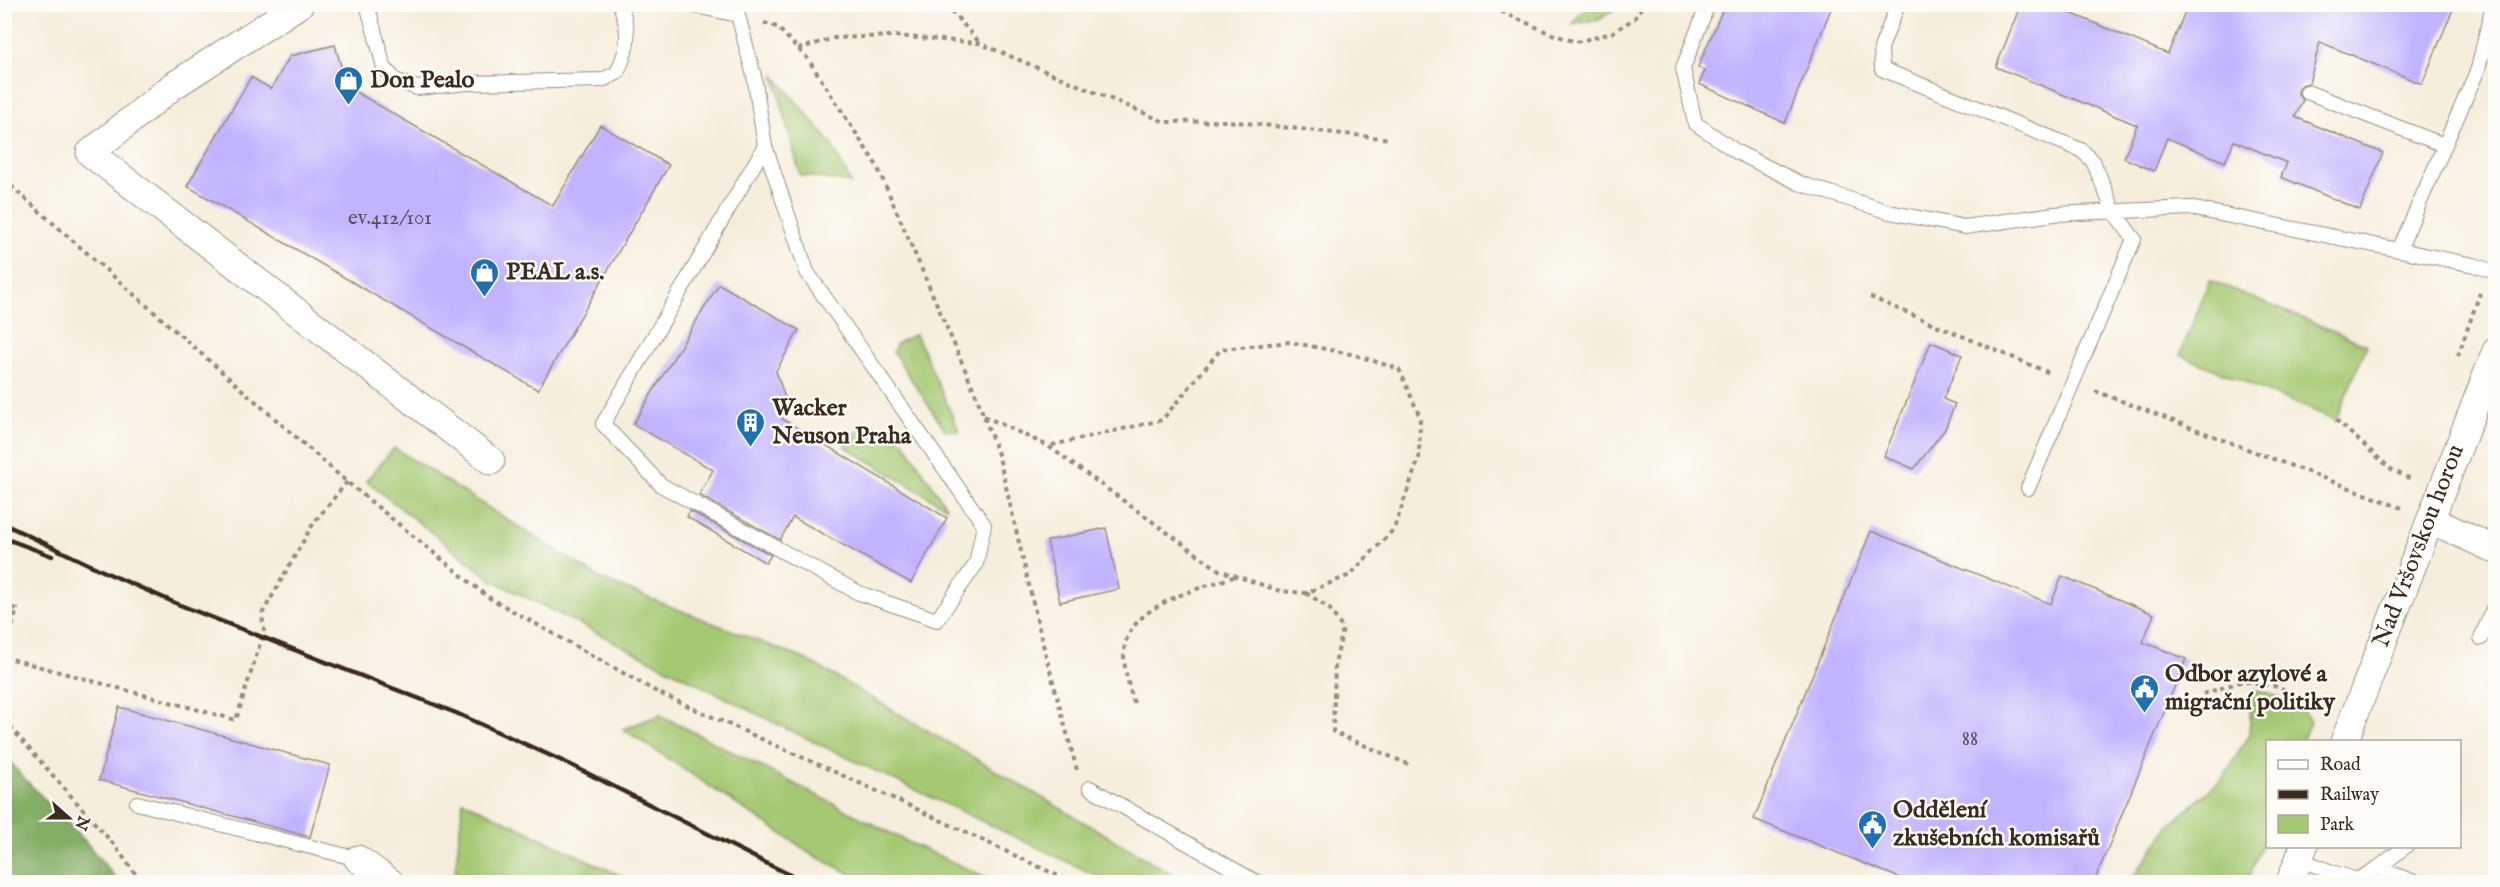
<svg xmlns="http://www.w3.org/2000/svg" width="2500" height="887" viewBox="0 0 2500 887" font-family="'IM FELL English',serif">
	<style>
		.green { fill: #a5c973; stroke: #707a48; stroke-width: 1.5 }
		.forest { fill: #84ad65; stroke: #606c42; stroke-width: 1.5 }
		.building { fill: #c2b3ff }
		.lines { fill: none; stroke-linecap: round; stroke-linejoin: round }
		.service-casing { stroke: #988c7d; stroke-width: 16 }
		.minor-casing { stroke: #988c7d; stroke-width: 29 }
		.path { stroke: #988c7d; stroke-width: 4; stroke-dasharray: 4.5 4.5; stroke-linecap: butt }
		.service { stroke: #fff; stroke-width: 14 }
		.minor { stroke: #fff; stroke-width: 27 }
		.rail { stroke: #3b2a1e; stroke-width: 4.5 }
		.labels { text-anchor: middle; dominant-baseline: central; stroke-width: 5; stroke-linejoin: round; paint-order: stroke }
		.number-label { font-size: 21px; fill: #5d4c56 }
		.poi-label { font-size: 24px; font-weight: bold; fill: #3b2a1e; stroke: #fdfcf7; text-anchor: start }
		.street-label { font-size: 24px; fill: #3b2a1e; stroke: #fdfcf7 }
	</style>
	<rect width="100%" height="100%" fill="#fdfcf7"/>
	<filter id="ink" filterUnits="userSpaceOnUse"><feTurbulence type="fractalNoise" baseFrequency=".0167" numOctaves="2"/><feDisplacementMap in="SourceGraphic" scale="12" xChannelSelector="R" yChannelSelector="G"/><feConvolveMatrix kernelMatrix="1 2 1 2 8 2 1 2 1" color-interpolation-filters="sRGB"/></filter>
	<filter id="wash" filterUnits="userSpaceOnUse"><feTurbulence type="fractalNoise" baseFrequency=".008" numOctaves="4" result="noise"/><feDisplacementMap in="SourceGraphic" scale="24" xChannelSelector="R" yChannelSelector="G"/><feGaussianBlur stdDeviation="1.35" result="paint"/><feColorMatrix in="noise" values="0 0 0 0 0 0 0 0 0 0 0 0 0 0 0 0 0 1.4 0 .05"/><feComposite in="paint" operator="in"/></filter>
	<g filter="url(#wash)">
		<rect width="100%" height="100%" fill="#f6eedc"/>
		<!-- green -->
		<path class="green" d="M1588,5V4L1621,5L1599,20L1572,24Z
			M774,75L831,143L851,183L800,175Z
			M2210,280L2367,345L2336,420L2180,355Z
			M916,334L959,431L945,430L893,352L897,343Z
			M871,426L887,431L904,442L947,508L844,446L854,433Z
			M394,448L603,580L807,660L1186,882H1110L791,731L492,580L366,481Z
			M2252,691L2265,692L2302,707L2310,722L2302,741L2268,742L2267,831L2248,882H2132L2135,874L2170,825L2224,777L2249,734Z
			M660,715L910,843L997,882H867L815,856L623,729Z
			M463,801L634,882H454Z"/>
		<!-- forest -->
		<path class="forest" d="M4,754L20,774L85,841L119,882H5Z"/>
		<g id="blocks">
			<!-- building -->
			<path class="building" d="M1725,4H1833L1785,123L1699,84L1705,71L1698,67Z
				M2021,4H2049L2168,54L2188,4H2455L2422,84L2320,42L2309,83L2302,85L2299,88L2298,94L2303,100L2295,117L2383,153L2360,210L2281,177L2287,163L2234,141L2225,162L2167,138L2154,171L2124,158L2137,125L1996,67Z
				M335,45L347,87L553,206L600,125L669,165L538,390L187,186L251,77L271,89L290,56Z
				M719,284L799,330L776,371L786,401L782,419L947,518L911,583L793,517L780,540L699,495L713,470L633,424Z
				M1931,342L1962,355L1943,399L1955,404L1945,429L1914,469L1884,456Z
				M690,511L771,555L766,563L687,517Z
				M1106,528L1119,589L1060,602L1047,541Z
				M1871,531L2051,604L2062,576L2154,614L2143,642L2186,659L2094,882H1910L1754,819Z
				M119,707L330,765L310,837L99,780Z"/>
		</g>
	</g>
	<g filter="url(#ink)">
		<use href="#blocks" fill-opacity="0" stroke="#988c7d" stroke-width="1.5"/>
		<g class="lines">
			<defs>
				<path id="service" d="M367,4L384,67L395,80L417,88L468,83L602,80L617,73C630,45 630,33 620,4
					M686,4L738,15L754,76L765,146L807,272L984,525L976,564L937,620L859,593L661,485L603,424L765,146
					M1708,4L1683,68L1695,123L1737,152L1799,183L1889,212L1965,227L2054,214L2190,208L2474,265L2496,272
					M1898,4L1881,48L1882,69L2081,150L2093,161L2114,212L2134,239L2028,488
					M2307,92L2444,145
					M2399,250L2478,69L2493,4
					M2481,638L2496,602
					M1090,788L1256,882
					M137,803L358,859
					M2299,859L2329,871L2357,880L2359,882
					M2378,868L2414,882
					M2357,880L2378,868L2406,846"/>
				<path id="minor" d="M300,4L173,86L90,153L491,461
					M2431,520L2496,550
					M2344,742L2496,351
					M358,859L390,882
					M2290,882L2304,846"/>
			</defs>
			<!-- service casing -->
			<use href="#service" class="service-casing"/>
			<!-- minor casing -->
			<use href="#minor" class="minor-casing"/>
			<!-- path -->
			<path class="path" d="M945,4L979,42
				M1485,4L1549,33L1576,42L1612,33L1635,18L1643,4
				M764,23L777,27L808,59L877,166L976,395L999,457L1042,641L1077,770
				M798,49L834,38L894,36L979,43L1165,122L1228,121L1390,139
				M4,180L347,482L488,597L657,692L906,804L1071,882
				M1870,297L2052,374
				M2458,356L2480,293
				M2095,391L2402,508
				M984,416L1048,446L1219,570L1280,591L1306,593L1350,575L1394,529L1419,458L1420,417L1399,369L1355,355L1290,342L1221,349L1162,420L1048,446
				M2336,420L2392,470L2411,479
				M1306,593L1329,608L1343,629L1335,664L1333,732L1408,764
				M4,606L17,609L4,656
				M4,657L236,720L264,631L262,614L313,524L347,482
				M2203,694L2243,681L2274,686L2323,707
				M1134,703C1129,687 1124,670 1124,653C1126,604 1200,589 1236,576
				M4,720L116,847L141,882"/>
			<!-- service -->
			<use href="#service" class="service"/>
			<!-- minor -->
			<use href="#minor" class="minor"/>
			<!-- rail -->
			<path class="rail" d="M4,524L107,573L180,605L456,713L569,764L804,882
				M4,538L52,556"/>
		</g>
	</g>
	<!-- icons -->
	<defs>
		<symbol id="shop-pin" viewBox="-11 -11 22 30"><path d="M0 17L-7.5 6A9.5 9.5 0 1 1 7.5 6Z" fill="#1f6fb2" stroke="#fdfcf7"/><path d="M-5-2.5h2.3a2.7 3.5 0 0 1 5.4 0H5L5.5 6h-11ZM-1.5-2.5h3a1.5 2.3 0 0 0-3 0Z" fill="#fff"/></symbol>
		<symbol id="building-pin" viewBox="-11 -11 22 30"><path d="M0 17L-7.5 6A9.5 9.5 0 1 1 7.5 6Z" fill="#1f6fb2" stroke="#fdfcf7"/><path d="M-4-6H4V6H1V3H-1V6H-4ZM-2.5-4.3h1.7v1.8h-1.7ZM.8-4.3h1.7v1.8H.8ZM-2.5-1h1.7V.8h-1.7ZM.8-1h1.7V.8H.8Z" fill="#fff"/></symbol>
		<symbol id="civic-pin" viewBox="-11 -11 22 30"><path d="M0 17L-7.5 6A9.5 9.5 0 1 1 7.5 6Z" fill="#1f6fb2" stroke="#fdfcf7"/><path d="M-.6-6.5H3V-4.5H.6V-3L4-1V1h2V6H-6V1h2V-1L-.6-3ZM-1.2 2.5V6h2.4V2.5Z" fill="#fff"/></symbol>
	</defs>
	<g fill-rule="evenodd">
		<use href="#shop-pin" x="332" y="64" width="33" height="45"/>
		<use href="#shop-pin" x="468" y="256" width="33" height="45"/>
		<use href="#building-pin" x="734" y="406" width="33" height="45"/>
		<use href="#civic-pin" x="2128" y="672" width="33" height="45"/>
		<use href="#civic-pin" x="1856" y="808" width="33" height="45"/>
	</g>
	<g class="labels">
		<!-- number labels -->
		<g class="number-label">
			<text x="390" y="218">ev.412/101</text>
			<text x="1970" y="739">88</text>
		</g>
		<!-- poi labels -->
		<g class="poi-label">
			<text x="370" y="80">Don Pealo</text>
			<text x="506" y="272">PEAL a.s.</text>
			<text x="772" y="408">Wacker<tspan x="772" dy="28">Neuson Praha</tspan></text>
			<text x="2165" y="674">Odbor azylové a<tspan x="2165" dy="28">migrační politiky</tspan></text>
			<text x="1893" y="810">Oddělení<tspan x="1893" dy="28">zkušebních komisařů</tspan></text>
		</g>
		<!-- street labels -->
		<g class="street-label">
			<text transform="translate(2419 546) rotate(-69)">Nad Vršovskou horou</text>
		</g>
	</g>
	<!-- margin -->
	<rect width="2500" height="887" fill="none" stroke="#fdfcf7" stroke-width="24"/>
	<!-- legend -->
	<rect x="2266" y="740" width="195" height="108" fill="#fdfcf7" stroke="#afa8a0" stroke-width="1.5"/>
	<rect x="2278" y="760" width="30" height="9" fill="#ffffff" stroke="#afa8a0" stroke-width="1.5"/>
	<text x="2320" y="770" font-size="18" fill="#3b2a1e">Road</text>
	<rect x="2278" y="790" width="30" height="9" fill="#3b2a1e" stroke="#afa8a0" stroke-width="1.5"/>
	<text x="2320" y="800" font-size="18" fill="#3b2a1e">Railway</text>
	<rect x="2278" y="815" width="30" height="18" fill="#a5c973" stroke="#afa8a0" stroke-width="1.5"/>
	<text x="2320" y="830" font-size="18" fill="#3b2a1e">Park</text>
	<!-- north arrow -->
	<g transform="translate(69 818) rotate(111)" stroke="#fdfcf7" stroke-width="4.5" paint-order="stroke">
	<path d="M0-4.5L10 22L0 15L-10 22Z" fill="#3b2a1e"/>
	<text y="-9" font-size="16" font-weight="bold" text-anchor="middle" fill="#3b2a1e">N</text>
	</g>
</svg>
